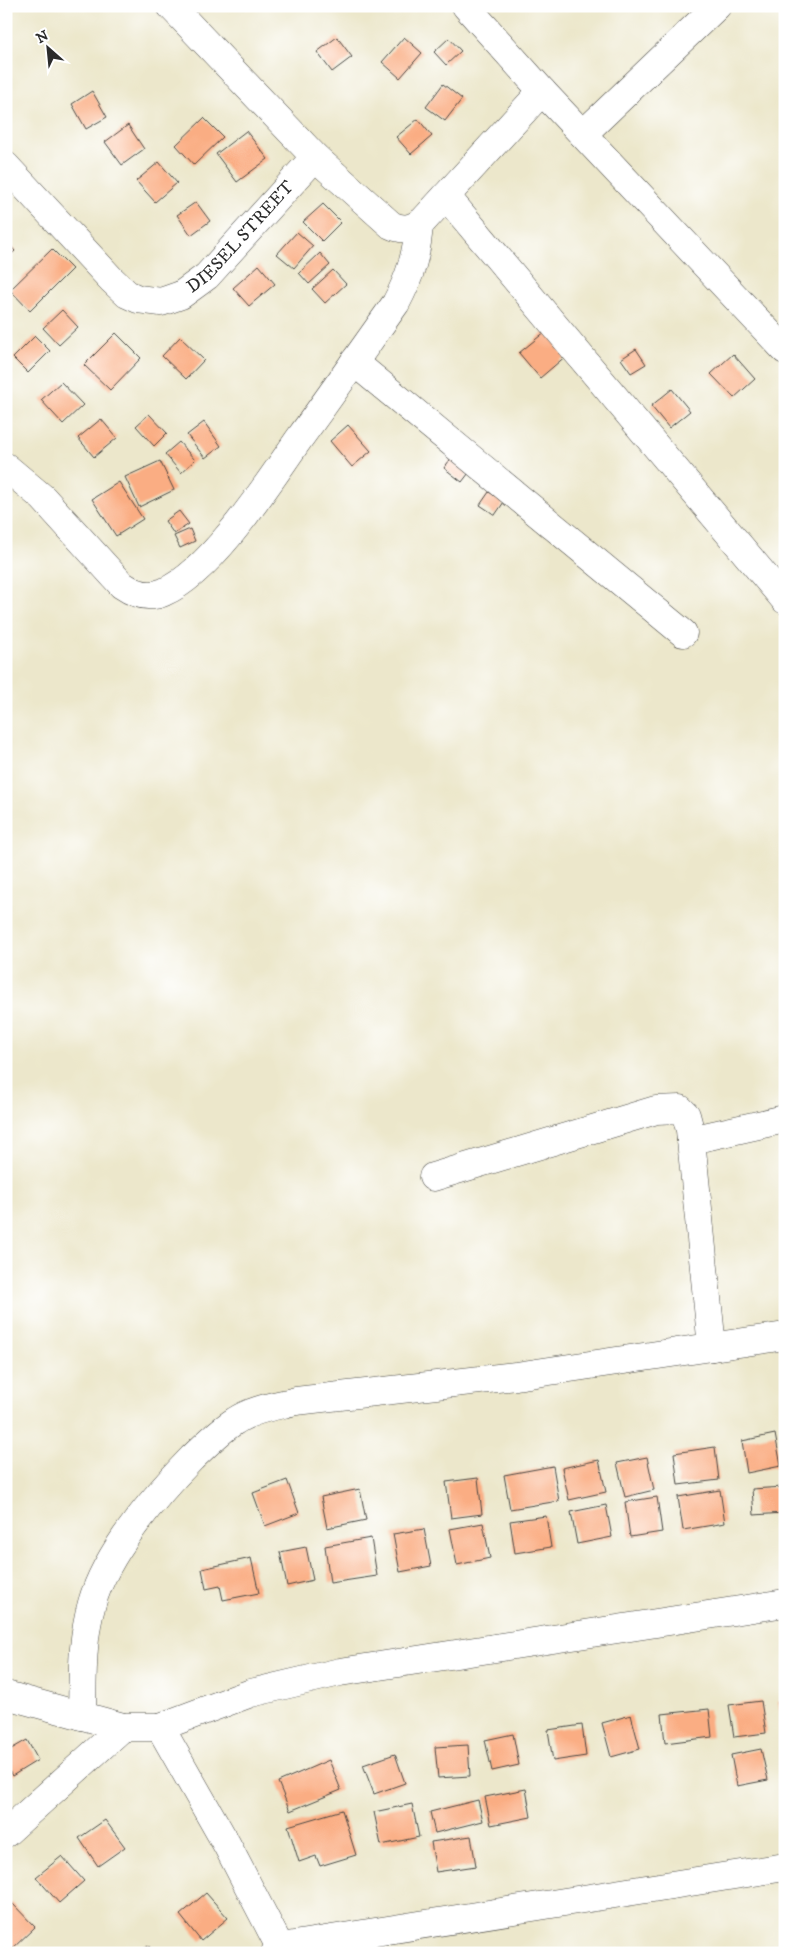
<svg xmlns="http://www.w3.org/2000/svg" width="791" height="1959" viewBox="0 0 791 1959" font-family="'IM FELL DW Pica',serif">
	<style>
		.building { fill: #faad83 }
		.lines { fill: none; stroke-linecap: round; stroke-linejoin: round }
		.minor-casing { stroke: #484743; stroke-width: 29 }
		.minor { stroke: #fff; stroke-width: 28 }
		.labels { text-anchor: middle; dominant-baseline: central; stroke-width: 5; stroke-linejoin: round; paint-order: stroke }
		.street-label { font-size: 18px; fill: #2b2b2b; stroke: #fff }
	</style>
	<rect width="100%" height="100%" fill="#fff"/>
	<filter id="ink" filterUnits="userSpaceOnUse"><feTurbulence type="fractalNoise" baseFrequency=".02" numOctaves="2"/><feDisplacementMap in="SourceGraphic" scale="10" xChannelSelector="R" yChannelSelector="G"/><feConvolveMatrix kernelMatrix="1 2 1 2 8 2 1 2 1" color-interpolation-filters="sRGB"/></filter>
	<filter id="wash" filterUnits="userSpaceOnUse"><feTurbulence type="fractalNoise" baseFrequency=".0096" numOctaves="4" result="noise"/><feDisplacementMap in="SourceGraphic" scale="20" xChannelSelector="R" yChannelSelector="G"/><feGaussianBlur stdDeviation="1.12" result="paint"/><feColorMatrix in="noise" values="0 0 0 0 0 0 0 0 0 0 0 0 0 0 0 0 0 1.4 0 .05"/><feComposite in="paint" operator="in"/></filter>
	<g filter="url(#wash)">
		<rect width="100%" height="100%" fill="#ece7cb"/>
		<g id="blocks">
			<!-- building -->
			<path class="building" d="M337,37L352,57L332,72L317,52Z
				M404,37L422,53L400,78L382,62Z
				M449,38L461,51L446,65L434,52Z
				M443,84L462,99L445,121L426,107Z
				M92,91L107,117L86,129L72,104Z
				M204,118L223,137L194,165L176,145Z
				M418,119L432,136L411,154L396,137Z
				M128,125L144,149L122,165L105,142Z
				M246,131L268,159L237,182L216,154Z
				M159,162L177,183L155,202L136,181Z
				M196,202L210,221L191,235L177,215Z
				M323,204L341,222L322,241L303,222Z
				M297,232L313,246L294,268L277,254Z
				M6,241L15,251L6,259Z
				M52,249L72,269L30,311L10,290Z
				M320,253L330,265L309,284L299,273Z
				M259,265L275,284L249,306L233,288Z
				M333,270L346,284L325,303L312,289Z
				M62,310L78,327L59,345L43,328Z
				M546,331L567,355L540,378L519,353Z
				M116,333L141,358L110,390L84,365Z
				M35,336L50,351L28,373L13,358Z
				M180,337L204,360L186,379L162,356Z
				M636,349L646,364L631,373L621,359Z
				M733,354L755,379L734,398L711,374Z
				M61,382L83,405L63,424L41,400Z
				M672,389L690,411L669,428L651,406Z
				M149,414L167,433L154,446L136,426Z
				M101,419L117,438L94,457L78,438Z
				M204,422L221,446L205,458L187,435Z
				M348,425L371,451L352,467L330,441Z
				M179,442L195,460L181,473L165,454Z
				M457,450L475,465L462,482L444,468Z
				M160,461L174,490L139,507L125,477Z
				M119,482L143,519L116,536L92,499Z
				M489,492L504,502L495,515L480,505Z
				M179,511L189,524L174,534L165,521Z
				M190,529L195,541L180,548L174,536Z
				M775,1434L781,1466L747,1473L742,1441Z
				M715,1447L719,1480L678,1485L674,1453Z
				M647,1457L654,1490L625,1497L617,1463Z
				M599,1460L606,1492L569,1500L562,1468Z
				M553,1466L559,1501L510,1509L504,1475Z
				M478,1478L482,1514L451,1518L446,1482Z
				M287,1480L299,1513L265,1526L253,1493Z
				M783,1487L784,1513L754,1515L752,1489Z
				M360,1489L366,1520L327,1528L321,1497Z
				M720,1490L725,1523L683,1530L678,1497Z
				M657,1497L662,1532L630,1537L625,1502Z
				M606,1505L612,1537L577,1544L571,1512Z
				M546,1516L551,1547L515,1553L510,1521Z
				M483,1523L490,1558L457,1565L450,1529Z
				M424,1529L431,1566L400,1572L393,1534Z
				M371,1538L377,1576L330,1583L325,1546Z
				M306,1547L313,1580L287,1586L280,1552Z
				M251,1558L259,1593L223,1600L220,1586L206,1589L202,1569Z
				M761,1701L766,1733L734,1737L729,1705Z
				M785,1701V1728H784L778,1702Z
				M709,1709L712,1737L665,1743L662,1714Z
				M631,1715L640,1749L611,1757L602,1723Z
				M582,1725L586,1756L553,1761L548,1730Z
				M513,1734L519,1765L492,1771L485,1740Z
				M27,1740L38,1760L12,1776L6,1765V1752Z
				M468,1745L470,1776L438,1778L435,1747Z
				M761,1749L768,1780L737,1786L731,1755Z
				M395,1754L405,1783L374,1794L363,1765Z
				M329,1760L341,1790L290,1811L278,1782Z
				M526,1789L531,1817L491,1825L485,1797Z
				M478,1800L483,1821L435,1833L430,1812Z
				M412,1804L419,1837L381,1845L374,1812Z
				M342,1810L356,1855L320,1866L316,1856L299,1862L288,1826Z
				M105,1820L125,1847L98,1866L79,1838Z
				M471,1836L476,1866L436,1872L431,1842Z
				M62,1856L84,1881L59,1903L36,1877Z
				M206,1893L228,1918L201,1941L180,1915Z
				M12,1903L35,1927L10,1951L6,1947V1909Z
				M148,1945L154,1953H137Z"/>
		</g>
	</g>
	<g filter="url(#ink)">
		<use href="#blocks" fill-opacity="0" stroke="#484743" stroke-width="1"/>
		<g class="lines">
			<defs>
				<g id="minor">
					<path d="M171,6L315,157L391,225C403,231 412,229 423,221L542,91"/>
					<path d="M466,6L542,91L785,350"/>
					<path d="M583,134L717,6"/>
					<path id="s1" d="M6,166L111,279L127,294L138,299L161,302L181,295L207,276L315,157"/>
					<path d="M446,196L785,600"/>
					<path d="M354,362L683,633"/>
					<path d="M6,467L43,498L122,585C135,594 149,599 164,592C212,571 269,482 299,439C332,394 364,348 396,303C410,277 417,254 419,224"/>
					<path d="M691,1140L785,1119"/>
					<path d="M433,1177L656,1110L680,1109L686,1115L690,1130L712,1347"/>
					<path d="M6,1695L123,1727H160L227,1845L283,1953"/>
					<path d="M82,1716C83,1677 81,1641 92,1603C106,1553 156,1495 192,1458C206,1445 219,1431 235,1421C253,1409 276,1406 296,1401L516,1376L785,1336"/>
					<path d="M160,1727L251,1693L340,1672L785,1603"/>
					<path d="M6,1833L123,1727"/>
					<path d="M275,1953L281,1947L785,1867"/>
				</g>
			</defs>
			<!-- minor casing -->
			<use href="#minor" class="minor-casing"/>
			<!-- minor -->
			<use href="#minor" class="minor"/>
		</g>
	</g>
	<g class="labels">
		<!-- street labels -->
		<g class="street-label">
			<text stroke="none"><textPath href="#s1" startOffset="316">DIESEL STREET</textPath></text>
		</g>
	</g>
	<!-- margin -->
	<rect width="791" height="1959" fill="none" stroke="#fff" stroke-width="25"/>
	<!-- north arrow -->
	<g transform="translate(48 48) rotate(333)" stroke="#ffffff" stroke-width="4" paint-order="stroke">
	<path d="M0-4L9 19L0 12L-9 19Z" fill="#2b2b2b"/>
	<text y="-8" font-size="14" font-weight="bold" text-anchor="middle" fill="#2b2b2b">N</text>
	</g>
</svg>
